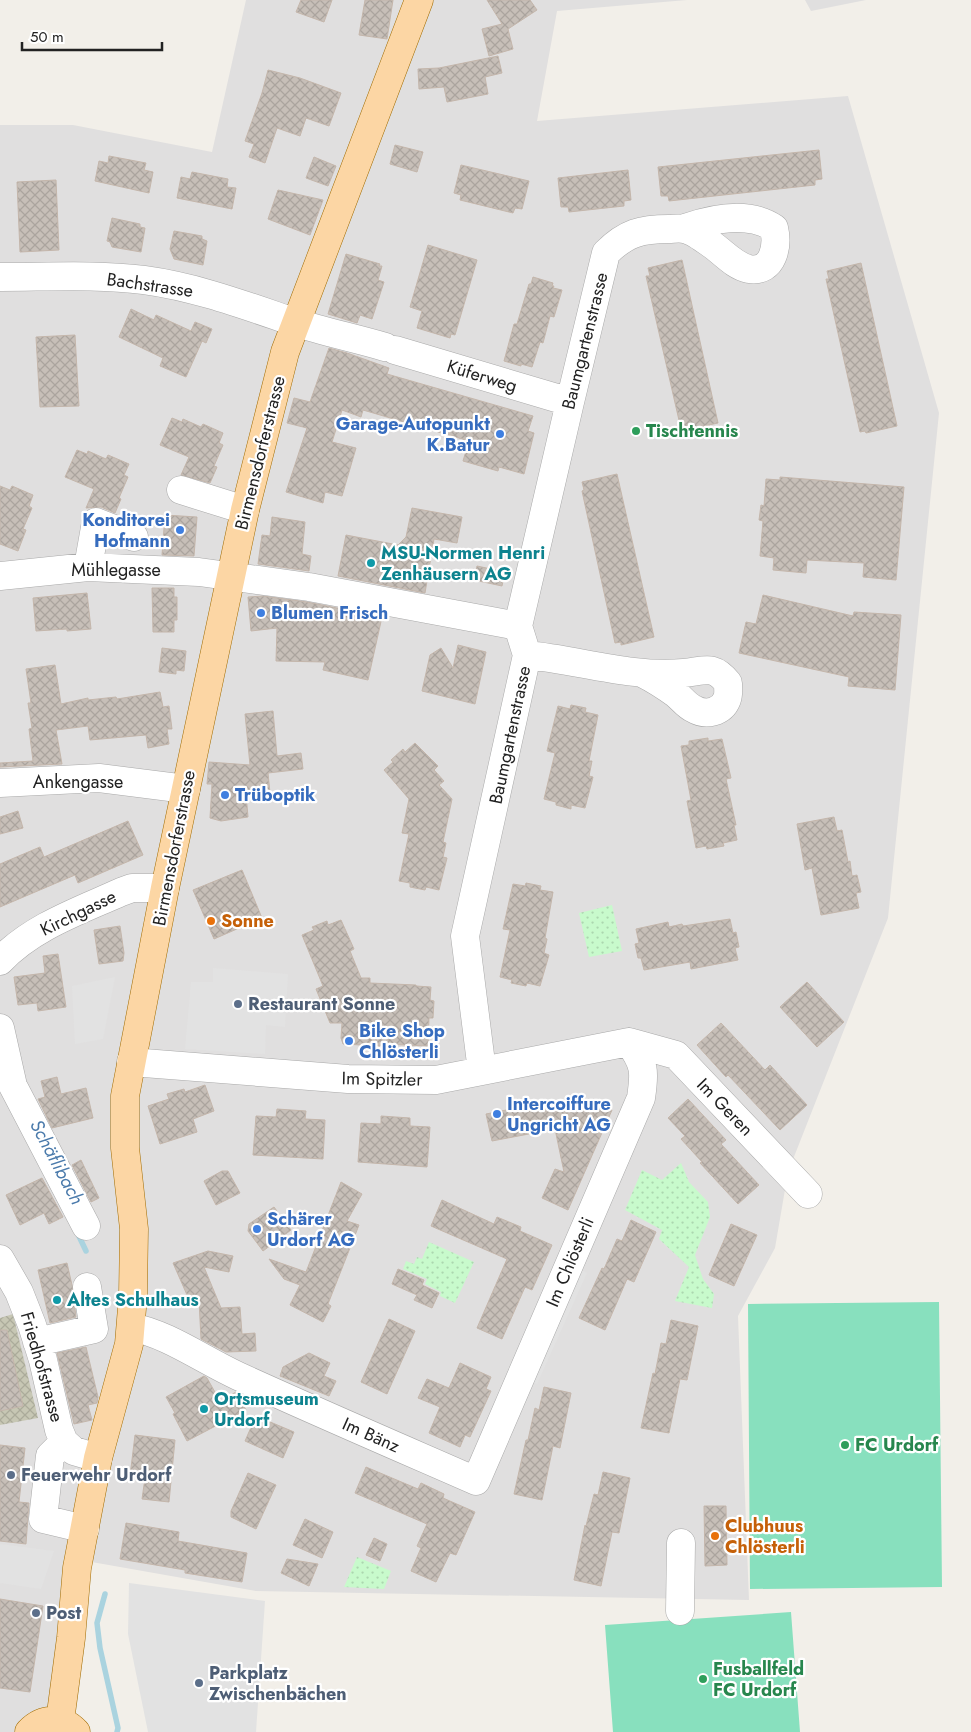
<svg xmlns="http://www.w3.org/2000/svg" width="971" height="1732" viewBox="0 0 971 1732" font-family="Jost,sans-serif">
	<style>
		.residential { fill: #e0dfdf }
		.construction { fill: url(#construction-cross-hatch) }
		.park { fill: url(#park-dots) }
		.pitch { fill: #88e0be }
		.parking { fill: #e2e2e2 }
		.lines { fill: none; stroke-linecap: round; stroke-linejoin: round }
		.stream { stroke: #aad3df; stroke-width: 5.5 }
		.building { fill: url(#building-cross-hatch); stroke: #c4b6ab }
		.minor-casing { stroke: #a9a9a9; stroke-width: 29 }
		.major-casing { stroke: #a06b00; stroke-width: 29 }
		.minor { stroke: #fff; stroke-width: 28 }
		.major { stroke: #fcd6a4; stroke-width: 28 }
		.leisure-dot { fill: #2e9e5b; stroke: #fff; stroke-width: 2 }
		.shop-dot { fill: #3f7fe0; stroke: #fff; stroke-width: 2 }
		.culture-dot { fill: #0f9aa8; stroke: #fff; stroke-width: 2 }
		.food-dot { fill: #e8710a; stroke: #fff; stroke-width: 2 }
		.service-dot { fill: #5c6f8a; stroke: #fff; stroke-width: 2 }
		.labels { text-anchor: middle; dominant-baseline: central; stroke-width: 4.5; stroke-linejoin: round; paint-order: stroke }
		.street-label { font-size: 18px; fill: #222; stroke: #fff }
		.shop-label { font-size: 18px; font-weight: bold; fill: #366cbe; stroke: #fff; text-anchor: start }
		.leisure-label { font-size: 18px; font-weight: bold; fill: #27864d; stroke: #fff; text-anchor: start }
		.culture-label { font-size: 18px; font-weight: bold; fill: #0d838f; stroke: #fff; text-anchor: start }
		.food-label { font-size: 18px; font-weight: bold; fill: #c56008; stroke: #fff; text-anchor: start }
		.service-label { font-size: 18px; font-weight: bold; fill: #4e5e75; stroke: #fff; text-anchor: start }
		.water-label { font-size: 19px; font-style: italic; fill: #4a7aab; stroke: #fff }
	</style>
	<defs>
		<pattern id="construction-cross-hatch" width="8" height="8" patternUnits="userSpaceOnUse" patternTransform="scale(1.25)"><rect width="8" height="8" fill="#c7c7b4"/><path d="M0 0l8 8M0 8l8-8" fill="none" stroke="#abab9a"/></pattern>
		<pattern id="park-dots" width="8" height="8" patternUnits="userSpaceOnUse" patternTransform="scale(1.25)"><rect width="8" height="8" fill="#c8facc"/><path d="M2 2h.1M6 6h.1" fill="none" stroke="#acd6af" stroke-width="1.8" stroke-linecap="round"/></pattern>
		<pattern id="building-cross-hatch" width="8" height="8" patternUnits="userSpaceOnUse" patternTransform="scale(1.25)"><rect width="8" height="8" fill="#c7bfb8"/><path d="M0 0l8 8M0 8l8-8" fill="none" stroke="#aba49e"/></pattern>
	</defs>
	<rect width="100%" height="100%" fill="#f2efe9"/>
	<!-- residential -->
	<path class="residential" d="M246,0H687L557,11L537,121L848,96L939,413L888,918L788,1172L775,1248L738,1316L749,1600L256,1591L69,1558L55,1732H0V125H73L212,152Z
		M805,0H866L811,11Z"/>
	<!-- construction -->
	<path class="construction" d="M13,1314L38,1418L0,1425V1318Z"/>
	<!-- park -->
	<path class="park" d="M612,905L622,951L589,957L579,913Z
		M681,1163L689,1182L708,1202L710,1217L695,1255L703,1279L714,1294L712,1308L675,1301L689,1267L659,1239L662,1230L625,1210L642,1170L662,1180Z
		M429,1242L474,1262L455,1303L440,1296L441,1292L425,1284L427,1279L403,1269L406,1261L414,1264L417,1257L422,1259Z
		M357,1557L391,1571L384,1589L344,1587Z"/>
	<!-- pitch -->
	<path class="pitch" d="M939,1302L942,1587L750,1589L748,1304Z
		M791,1612L800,1732H613L605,1625Z"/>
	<!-- parking -->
	<path class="parking" d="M213,968L288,974L285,1027L266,1025L265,1054L185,1049L191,982H213Z
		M115,977L103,1039L75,1044L72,986Z
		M575,1267L587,1273L537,1384L524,1378Z
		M0,1544L54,1551L41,1589L0,1583Z
		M129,1583L265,1601L256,1732H148L128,1634Z"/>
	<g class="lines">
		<!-- stream -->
		<path class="stream" d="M77,1232L86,1251
			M105,1594L97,1623L100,1648L118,1728L117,1732"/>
	</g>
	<!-- building -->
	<path class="building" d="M301,0H332L324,22L296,12Z
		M365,0H393L387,39L359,35Z
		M487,0H530L537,10L508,29L513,49L489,56L482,29L502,24Z
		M498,56L502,73L485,77L488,94L447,102L444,87L419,89L418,69L439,68Z
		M268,70L300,78L341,93L329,126L306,118L300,136L277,128L265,163L249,157L254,144L245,141L262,93Z
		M395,145L423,152L417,172L390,164Z
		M819,150L822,179L815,180V185L669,201L668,196H661L658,167Z
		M109,156L146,163L144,170L153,172L149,193L95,181L99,161L108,163Z
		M314,157L336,166L328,186L306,178Z
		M461,165L529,181L522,209L515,208L513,213L460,200L461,195L454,193Z
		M628,170L631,200L624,201V206L569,212L568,207H561L558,178Z
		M192,172L228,179L227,187L236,188L232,209L177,198L181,177L190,179Z
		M56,180L59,250L20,252L17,182Z
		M278,190L323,200L310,235L268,219Z
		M112,218L140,224V227L145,228L141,252L112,247L110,242L107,241Z
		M174,231L202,236V239L207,241L203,265L174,259L170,249Z
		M428,245L477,260L455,335L451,334L450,338L417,328L422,311L410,307Z
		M346,254L380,264L379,266H382L378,280L384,282L372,319L360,315L357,323L328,314Z
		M682,260L718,423L686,430V428L681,429L646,276H650L648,268Z
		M861,263L897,426L866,433L865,431L860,432L826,279H829L827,271Z
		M533,277L553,283L552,286H554L553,288L562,290L554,317L550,316L543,343L540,342L532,367L521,364V366L504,361L514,324H517L529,284H531Z
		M131,309L154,320L156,315L191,331L195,322L212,329L206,343L202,341L186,377L160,366L163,358L119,337Z
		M75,335L79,406L40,407L36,337Z
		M329,348L347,353L389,368L387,374L533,416L528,431L534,433L524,474L499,467L498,471L463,461L469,441L363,410L361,417L342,410L332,442L356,448L342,496L325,492L323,503L286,492L307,428L287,423L294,398L310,402Z
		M172,418L182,422L183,419L201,427L203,424L223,433L219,443L223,445L214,466L217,467L210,483L181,475L189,457L160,445Z
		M77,450L87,454L88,451L106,459L108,455L129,464L124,475L128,477L119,498L121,499L115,513L101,507L86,508L94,489L65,477Z
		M617,474L654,637L621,645V642L615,643L582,491L584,490L582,482Z
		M780,477L904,487L896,580L863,577L864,563L807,560L806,573L773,570L774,558L760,556L763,521L759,520L761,505L764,506L766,479L780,480Z
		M0,486L10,490L12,486L33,495L29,506L32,508L23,529L26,530L18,551L0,544Z
		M412,508L462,517L457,543L434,539L425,593L338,576L346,535L398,545L406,537Z
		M165,515L197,517L194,556L162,555Z
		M272,517L305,522L302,554L311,556L309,571L258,564L262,535L270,536Z
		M477,566L505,572L502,586L474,580Z
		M152,588H174V597H177V620H174V632H153Z
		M87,593L91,629L67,631V629L36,631L33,598Z
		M763,595L853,616L854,612L901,615L895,690L848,686L849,677L739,653L746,622L756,624Z
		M263,596L307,602L382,617L368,680L323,670L325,662L276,661L277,628L251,631L248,597Z
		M458,645L486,652L475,704L422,691L430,655L441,648L453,668Z
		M162,648L186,651L184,671L176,670V674L159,672Z
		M55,665L61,704L88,698V700L116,697L117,699L160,692L163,707L169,706L172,729H167L169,744L148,748L146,735L90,740L88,726L56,730L62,764L0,767V763L33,761L29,729L32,728L28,703H31L26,669Z
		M571,705L586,708L585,712L598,715L589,761H592L589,776L593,777L585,808L571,805V809L556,805V802L544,799L555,753L547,751L558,706L570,709Z
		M273,711L277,756L301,753L303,769L268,773L270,793L246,794L248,817L221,821L210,818L212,784H207L209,762L250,765L245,714Z
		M708,738V741L722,739L731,778L726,779L736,825H734L737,840L723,843L724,846L707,849L706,846L696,848L687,801L691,800L681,746L689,745V741Z
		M415,743L438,766L434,770L444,781L439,785L452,799L443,842L446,843L443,857L447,858L439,890L426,887L425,890L410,887V883L399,881L409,834L402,833L409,799L384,770L393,762L391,760L403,749L405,752Z
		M18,811L23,828L0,834V817Z
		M834,817L837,831L842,830L848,862L850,861L852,876L857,875L861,892L856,893L859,908L821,915L812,868L805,870L797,824Z
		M128,821L143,855L78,883L75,875L0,907V864L40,847L44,857Z
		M242,870L262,918L214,939L193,890Z
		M526,883L541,886L540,890L553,892L545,938L547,939L544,953L549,955L540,986L527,983L526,986L511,983L512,980L500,977L510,930L503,929L513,884L525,886Z
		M730,919L733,933L736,932L739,947L735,948L738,960L691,969L690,962L644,970L641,958H638L635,944L639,943L636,929L668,922L669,927L682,924L683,926Z
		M341,920L354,949L350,951L361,978H370V983L416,985V986L431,987L430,1000L434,1001L433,1018H429L428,1046L381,1044L380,1046L343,1044L341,1038L342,1023H330L316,989L323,986L302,935L314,930L312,927L327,921L328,925Z
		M120,926L124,953L123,961L99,964L94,930Z
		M58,954L66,1007L38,1011L37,1003L18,1005L14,977L45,973L43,956Z
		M807,982L844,1022L817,1047L780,1007Z
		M721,1023L765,1070L770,1065L807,1105L780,1130L728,1075L726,1077L697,1045Z
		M57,1077L61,1094L86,1088L93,1118L52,1128L38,1099L45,1097L41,1081Z
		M205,1085L214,1111L193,1119L197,1132L160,1144L148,1106L169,1099L167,1094L184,1089L185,1092Z
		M688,1099L726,1140L721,1144L759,1185L738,1204L700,1163L702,1162L681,1139L685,1136L668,1118Z
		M578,1100L580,1106L605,1102L607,1107L612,1110L568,1210L542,1198L555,1169L564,1172L555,1129L492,1141L486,1114L542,1103L543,1107Z
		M277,1109L306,1111L305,1119L325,1120L323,1159L253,1155L256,1116L276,1117Z
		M381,1116L410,1118V1126L430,1127L427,1167L358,1162L361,1123L381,1124Z
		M81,1160L99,1198L91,1202L72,1165Z
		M222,1171H228L240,1193L216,1205L204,1181Z
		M42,1178L63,1217L49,1224L44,1213L20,1225L6,1195Z
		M341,1182L362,1194L347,1221L359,1225L328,1304L331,1306L323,1322L290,1305L300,1285L284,1279L269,1259L306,1272Z
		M442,1200L494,1224L497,1217L521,1227L520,1231L552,1245L532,1290L525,1287L502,1339L477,1328L507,1259L431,1226Z
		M274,1207L291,1230L263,1251L248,1231L249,1224Z
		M631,1220L656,1232L634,1282L627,1279L605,1330L579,1318L602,1268L604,1269L617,1239L622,1241Z
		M731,1224L757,1235L734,1286L709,1275Z
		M208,1251L233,1256L229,1272L204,1267L221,1308L240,1307L242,1334L255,1333L256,1351L226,1352L201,1339L199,1300L191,1304L173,1263Z
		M67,1263L72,1285L76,1317L50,1323L38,1270Z
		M398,1269L424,1280L422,1285L439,1293L432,1308L414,1300L417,1295L392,1284Z
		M389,1319L415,1331L387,1394L361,1382Z
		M671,1320L698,1326L687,1380L680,1379L669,1433L641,1428L653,1373L655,1374L661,1343L666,1344Z
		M0,1330H7L23,1406L0,1411Z
		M86,1347L98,1397L97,1403L88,1405L92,1420L74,1424L57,1353Z
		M309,1353L330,1363L324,1376L336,1381L329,1396L280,1376L283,1367Z
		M460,1363L491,1377L486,1389L491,1391L470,1437L465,1435L460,1447L429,1433L440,1407L418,1398L427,1379L449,1388Z
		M204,1376L207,1378L220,1401L236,1392L246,1410L187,1441L173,1414L175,1413L166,1397Z
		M544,1387L571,1393L560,1448L553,1446L542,1500L514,1494L526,1440H528L535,1408L539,1410Z
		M256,1416L294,1432L283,1458L245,1441Z
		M135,1435L175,1440L169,1502L142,1499L145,1478L130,1476Z
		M0,1445L25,1448L19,1502L29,1503L26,1544L0,1541Z
		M366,1467L418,1489L421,1483L444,1494L443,1498L475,1512L456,1555L450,1553L436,1582L411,1571L421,1548L417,1546L427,1524L355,1493Z
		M603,1472L630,1478L619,1533L612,1532L601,1586L574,1580L585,1525L586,1526L594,1494L598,1495Z
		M248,1473L276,1485L256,1529L231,1517V1511Z
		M704,1506H726L727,1565L705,1566Z
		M305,1519L333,1532L322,1558L293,1545Z
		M126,1523L179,1532L178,1541L247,1553L242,1582L185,1573V1570L120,1559Z
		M374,1538L387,1544L380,1561L366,1555Z
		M287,1559L318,1564L309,1586L281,1573Z
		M0,1599L43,1606L30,1692L0,1688Z"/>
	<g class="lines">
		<defs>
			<path id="minor" d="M0,277C48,277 97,274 144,280C196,287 244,305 294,322C324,332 355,338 385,347
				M395,350L570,402
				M181,490L245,510
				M88,567L96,522L134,537
				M0,576L88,567L199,572L309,587L518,626
				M527,655C579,660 631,678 684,673C705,671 713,664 728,683C728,688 729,694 727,699C722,712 706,716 694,709C687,706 682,699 676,694C665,686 654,679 642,673
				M0,783L99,778L186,789
				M0,961C32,927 79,911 121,892L132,888H165
				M0,1028L13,1086L86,1226
				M131,1062L348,1079L436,1080L629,1042L676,1055L808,1194
				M482,1071L465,936L527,655L518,626L570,402L606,253C626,233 641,229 669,229C673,229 679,228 684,229C692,230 704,239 711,244C723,252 734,266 749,269C774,273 778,245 774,228C749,211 711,219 685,228
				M0,1259L19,1292L32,1325L43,1360L59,1430L64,1442L74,1451L98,1458
				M131,1327C168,1334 203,1360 238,1376C317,1412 396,1446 476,1481L641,1098C645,1071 645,1065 629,1042
				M37,1342L94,1329L87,1287
				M64,1442L50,1456L43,1519L85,1529
				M680,1611L681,1543"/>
			<path id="major" d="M60,1721L71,1638L77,1568L98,1458L129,1344L133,1296L134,1229L125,1148V1096L165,888L245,510L285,352L419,0
				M29,1732C43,1717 62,1717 76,1732"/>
		</defs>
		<!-- minor casing -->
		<use href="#minor" class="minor-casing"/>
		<!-- major casing -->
		<use href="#major" class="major-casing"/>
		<!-- minor -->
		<use href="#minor" class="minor"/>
		<!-- major -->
		<use href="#major" class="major"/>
	</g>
	<!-- markers -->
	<g class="leisure-dot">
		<circle cx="636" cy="431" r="5"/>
		<circle cx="845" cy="1445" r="5"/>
		<circle cx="703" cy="1679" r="5"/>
	</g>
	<g class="shop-dot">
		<circle cx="500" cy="434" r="5"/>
		<circle cx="180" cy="530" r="5"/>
		<circle cx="261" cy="613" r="5"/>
		<circle cx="225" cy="795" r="5"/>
		<circle cx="349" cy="1041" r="5"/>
		<circle cx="497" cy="1114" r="5"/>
		<circle cx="257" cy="1229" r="5"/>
	</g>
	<g class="culture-dot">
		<circle cx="371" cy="563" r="5"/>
		<circle cx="57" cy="1300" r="5"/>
		<circle cx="204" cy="1409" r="5"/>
	</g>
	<g class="food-dot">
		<circle cx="211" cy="921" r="5"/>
		<circle cx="715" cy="1536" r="5"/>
	</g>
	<g class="service-dot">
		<circle cx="238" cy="1004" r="5"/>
		<circle cx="11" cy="1475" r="5"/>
		<circle cx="36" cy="1613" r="5"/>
		<circle cx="199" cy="1683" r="5"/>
	</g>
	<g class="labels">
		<!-- street labels -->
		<g class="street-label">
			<text transform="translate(150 285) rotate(8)">Bachstrasse</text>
			<text transform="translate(585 341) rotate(-76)">Baumgartenstrasse</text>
			<text transform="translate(482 376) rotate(17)">Küferweg</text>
			<text transform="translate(260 453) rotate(-76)">Birmensdorferstrasse</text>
			<text x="116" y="570">Mühlegasse</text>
			<text transform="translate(510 735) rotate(-78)">Baumgartenstrasse</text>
			<text x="78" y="782">Ankengasse</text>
			<text transform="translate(174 848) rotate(-79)">Birmensdorferstrasse</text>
			<text transform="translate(78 913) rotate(-26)">Kirchgasse</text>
			<text transform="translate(382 1079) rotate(1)">Im Spitzler</text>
			<text transform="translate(725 1107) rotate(46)">Im Geren</text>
			<text transform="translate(570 1262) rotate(-67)">Im Chlösterli</text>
			<text transform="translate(42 1367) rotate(74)">Friedhofstrasse</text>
			<text transform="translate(371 1435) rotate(24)">Im Bänz</text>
		</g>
		<!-- shop labels -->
		<g class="shop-label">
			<text x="490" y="424" text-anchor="end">Garage-Autopunkt<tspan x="490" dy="21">K.Batur</tspan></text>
			<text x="170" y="520" text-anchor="end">Konditorei<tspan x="170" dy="21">Hofmann</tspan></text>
			<text x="271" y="613">Blumen Frisch</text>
			<text x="235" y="795">Trüboptik</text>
			<text x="359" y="1031">Bike Shop<tspan x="359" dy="21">Chlösterli</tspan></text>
			<text x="507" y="1104">Intercoiffure<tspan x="507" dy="21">Ungricht AG</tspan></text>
			<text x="267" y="1219">Schärer<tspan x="267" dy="21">Urdorf AG</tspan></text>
		</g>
		<!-- leisure labels -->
		<g class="leisure-label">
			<text x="646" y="431">Tischtennis</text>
			<text x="855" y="1445">FC Urdorf</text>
			<text x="713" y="1669">Fusballfeld<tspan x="713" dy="21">FC Urdorf</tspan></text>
		</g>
		<!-- culture labels -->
		<g class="culture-label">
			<text x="381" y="553">MSU-Normen Henri<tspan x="381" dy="21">Zenhäusern AG</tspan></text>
			<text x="67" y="1300">Altes Schulhaus</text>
			<text x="214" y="1399">Ortsmuseum<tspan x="214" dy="21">Urdorf</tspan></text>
		</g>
		<!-- food labels -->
		<g class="food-label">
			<text x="221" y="921">Sonne</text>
			<text x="725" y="1526">Clubhuus<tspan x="725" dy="21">Chlösterli</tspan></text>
		</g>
		<!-- service labels -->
		<g class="service-label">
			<text x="248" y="1004">Restaurant Sonne</text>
			<text x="21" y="1475">Feuerwehr Urdorf</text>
			<text x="46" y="1613">Post</text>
			<text x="209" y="1673">Parkplatz<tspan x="209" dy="21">Zwischenbächen</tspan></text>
		</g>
		<!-- water labels -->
		<g class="water-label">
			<text transform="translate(57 1162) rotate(62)">Schäflibach</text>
		</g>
	</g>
	<!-- scale -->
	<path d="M22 42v8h140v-8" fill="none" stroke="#222222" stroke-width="2.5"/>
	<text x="30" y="42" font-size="15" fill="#222222" stroke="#ffffff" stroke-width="4" paint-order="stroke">50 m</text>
</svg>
